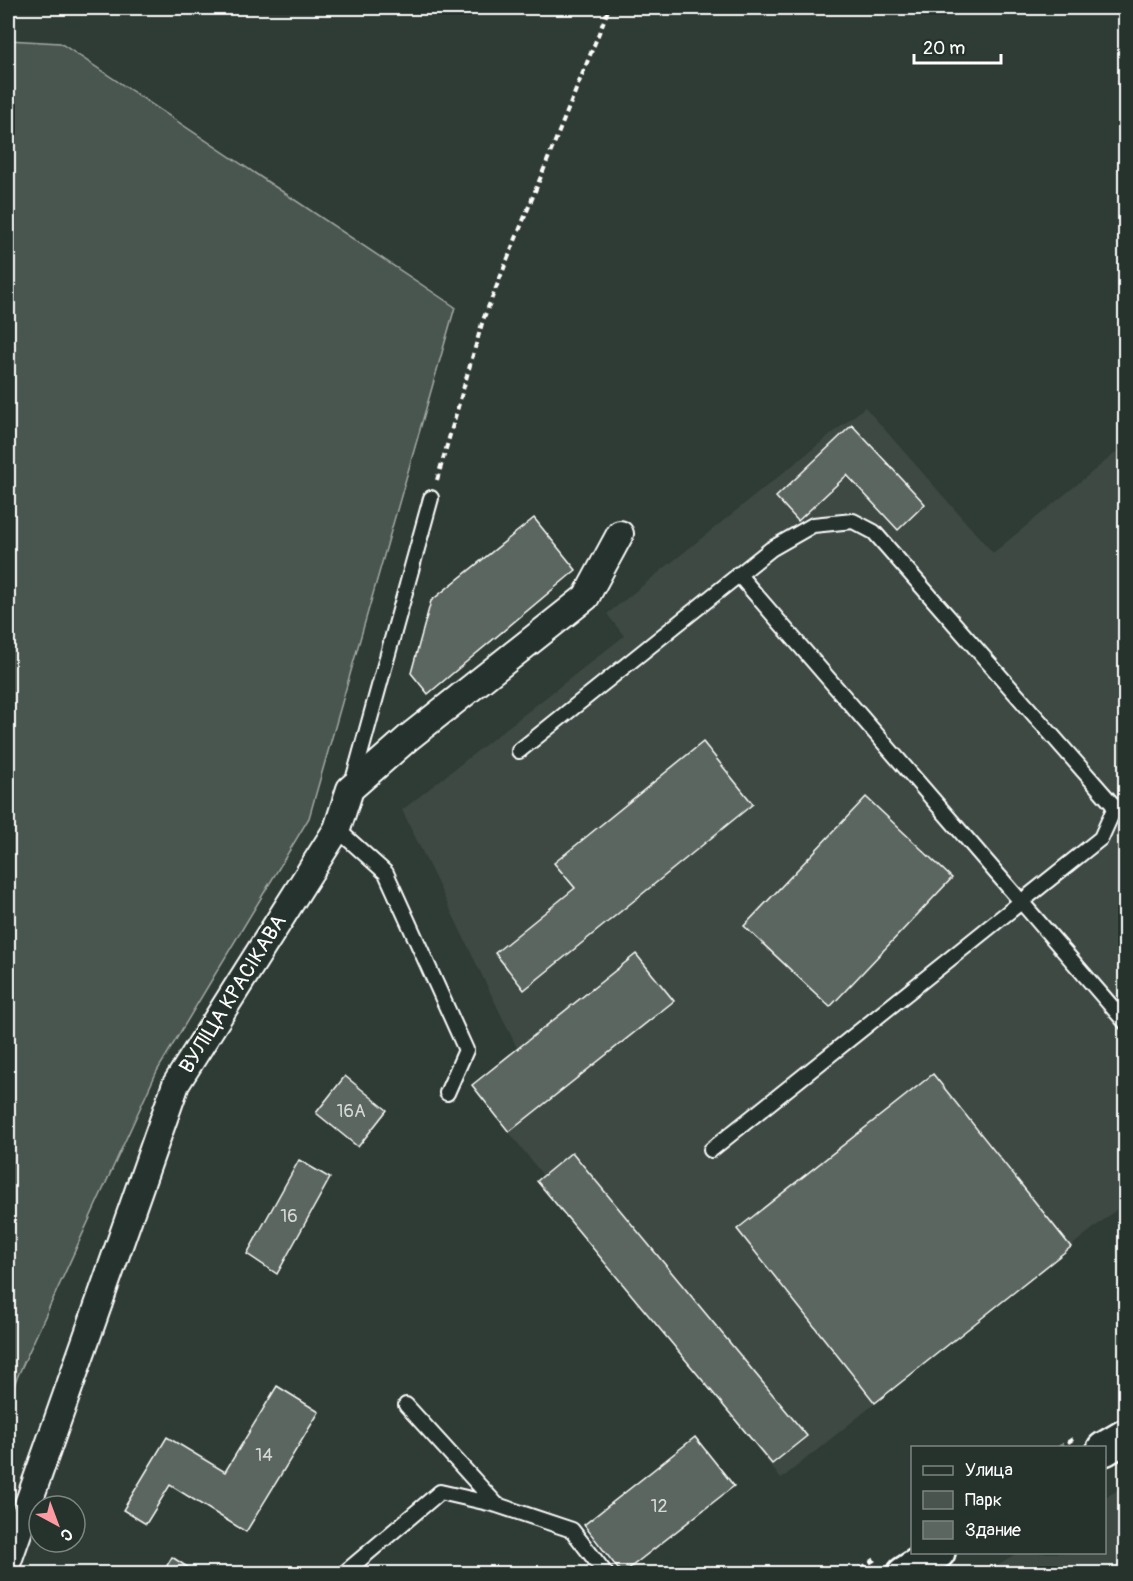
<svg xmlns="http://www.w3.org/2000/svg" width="1133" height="1581" viewBox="0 0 1133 1581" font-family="Pangolin,sans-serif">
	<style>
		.built { fill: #3c4842 }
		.green { fill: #4a544f; stroke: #a4aaa7; stroke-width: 1.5 }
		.building { fill: #5b6661; stroke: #fff; stroke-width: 1.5 }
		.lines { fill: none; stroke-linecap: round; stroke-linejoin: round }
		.service-casing { stroke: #fff; stroke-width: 18 }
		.minor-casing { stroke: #fff; stroke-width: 30 }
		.secondary-casing { stroke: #fff; stroke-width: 38 }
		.path { stroke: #fff; stroke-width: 4; stroke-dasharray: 6 4.5; stroke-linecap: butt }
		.service { stroke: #26332d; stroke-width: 14 }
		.minor { stroke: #26332d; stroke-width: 26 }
		.secondary { stroke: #26332d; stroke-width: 33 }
		.labels { text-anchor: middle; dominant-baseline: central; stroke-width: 6; stroke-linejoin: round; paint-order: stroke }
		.number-label { font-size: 18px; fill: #d6d9d8 }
		.street-label { font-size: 21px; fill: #fff; stroke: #26332d }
	</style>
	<rect width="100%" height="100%" fill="#2f3b35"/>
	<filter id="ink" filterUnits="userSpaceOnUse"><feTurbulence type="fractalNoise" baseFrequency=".0167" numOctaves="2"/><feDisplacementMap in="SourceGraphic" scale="12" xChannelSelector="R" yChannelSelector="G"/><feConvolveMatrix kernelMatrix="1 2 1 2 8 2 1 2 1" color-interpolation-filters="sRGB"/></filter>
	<g filter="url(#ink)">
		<!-- built -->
		<path class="built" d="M865,407L993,553L1125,445V1203L781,1479L472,1085L517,1048L402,810L624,636L607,614Z
			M1125,1485V1573H984L1017,1553L1104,1552L1105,1498Z"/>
		<!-- green -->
		<path class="green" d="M8,40L60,43L455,307L309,818L157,1071L16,1380L8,1406Z"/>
		<!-- building -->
		<path class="building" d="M852,425L925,504L898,530L847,475L798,521L776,497Z
			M534,518L576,570L428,694L411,673L431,601Z
			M703,742L753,804L524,990L495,953L575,888L554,863Z
			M866,797L952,878L830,1007L744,926Z
			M636,954L674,1001L509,1132L472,1085Z
			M933,1074L1071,1247L875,1403L737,1229Z
			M345,1076L387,1110L358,1147L316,1113Z
			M572,1152L807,1436L772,1464L537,1181Z
			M299,1160L330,1178L277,1274L247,1254Z
			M277,1386L319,1412L246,1532L170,1485L146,1524L123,1510L167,1437L225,1472Z
			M695,1437L734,1486L622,1574L584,1525Z
			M172,1557L198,1574H162Z"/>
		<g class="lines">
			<defs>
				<path id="service" d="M738,574L1126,1023
					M519,751L771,549L813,525L853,521L874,532L1115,807L1101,838L711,1150
					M352,784L431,498
					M337,829L386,873L466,1050L447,1093
					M406,1405L497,1505L572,1530L606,1574
					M343,1574L440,1492L497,1505"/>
				<path id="minor" d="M8,1561L176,1084L337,829L350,789L408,738L586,597L620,534"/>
				<path id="secondary" d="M1104,1449L1126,1436
					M904,1574L938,1552"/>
			</defs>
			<!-- service casing -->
			<use href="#service" class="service-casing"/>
			<!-- minor casing -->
			<use href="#minor" class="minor-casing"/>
			<!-- secondary casing -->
			<use href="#secondary" class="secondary-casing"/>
			<!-- path -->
			<path class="path" d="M437,480L483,320L609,8
				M1059,1448L1076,1437
				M852,1574L877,1558"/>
			<!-- service -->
			<use href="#service" class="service"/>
			<!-- minor -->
			<use href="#minor" class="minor"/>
			<!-- secondary -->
			<use href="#secondary" class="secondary"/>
		</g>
	</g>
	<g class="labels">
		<!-- number labels -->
		<g class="number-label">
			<text x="351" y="1111">16А</text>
			<text x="289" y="1216">16</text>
			<text x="264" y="1455">14</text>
			<text x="659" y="1506">12</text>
		</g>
		<!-- street labels -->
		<g class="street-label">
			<text transform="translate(233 994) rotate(-58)">ВУЛІЦА КРАСІКАВА</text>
		</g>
	</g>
	<!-- margin -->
	<rect width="1133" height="1581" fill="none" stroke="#26332d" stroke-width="30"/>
	<rect x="15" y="15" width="1103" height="1551" fill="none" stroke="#fff" stroke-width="2" filter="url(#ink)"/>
	<!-- legend -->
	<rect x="911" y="1446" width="195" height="108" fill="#26332d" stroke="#7d8581" stroke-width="1.5"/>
	<rect x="923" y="1466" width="30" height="9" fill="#26332d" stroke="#7d8581" stroke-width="1.5"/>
	<text x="965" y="1476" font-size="18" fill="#ffffff">Улица</text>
	<rect x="923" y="1491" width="30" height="18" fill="#4a544f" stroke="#7d8581" stroke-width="1.5"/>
	<text x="965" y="1506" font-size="18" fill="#ffffff">Парк</text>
	<rect x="923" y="1521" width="30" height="18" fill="#5b6661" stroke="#7d8581" stroke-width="1.5"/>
	<text x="965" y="1536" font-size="18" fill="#ffffff">Здание</text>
	<!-- north arrow -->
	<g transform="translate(57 1524) rotate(139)"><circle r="28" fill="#26332d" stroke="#7d8581" stroke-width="1.5"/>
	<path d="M0-4.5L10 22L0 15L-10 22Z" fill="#ff9aa2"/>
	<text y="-9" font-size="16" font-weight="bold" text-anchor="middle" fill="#ffffff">С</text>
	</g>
	<!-- scale -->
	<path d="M914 54v9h87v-9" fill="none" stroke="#ffffff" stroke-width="3"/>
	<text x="923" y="54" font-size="18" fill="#ffffff" stroke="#26332d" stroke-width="4.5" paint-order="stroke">20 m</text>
</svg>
